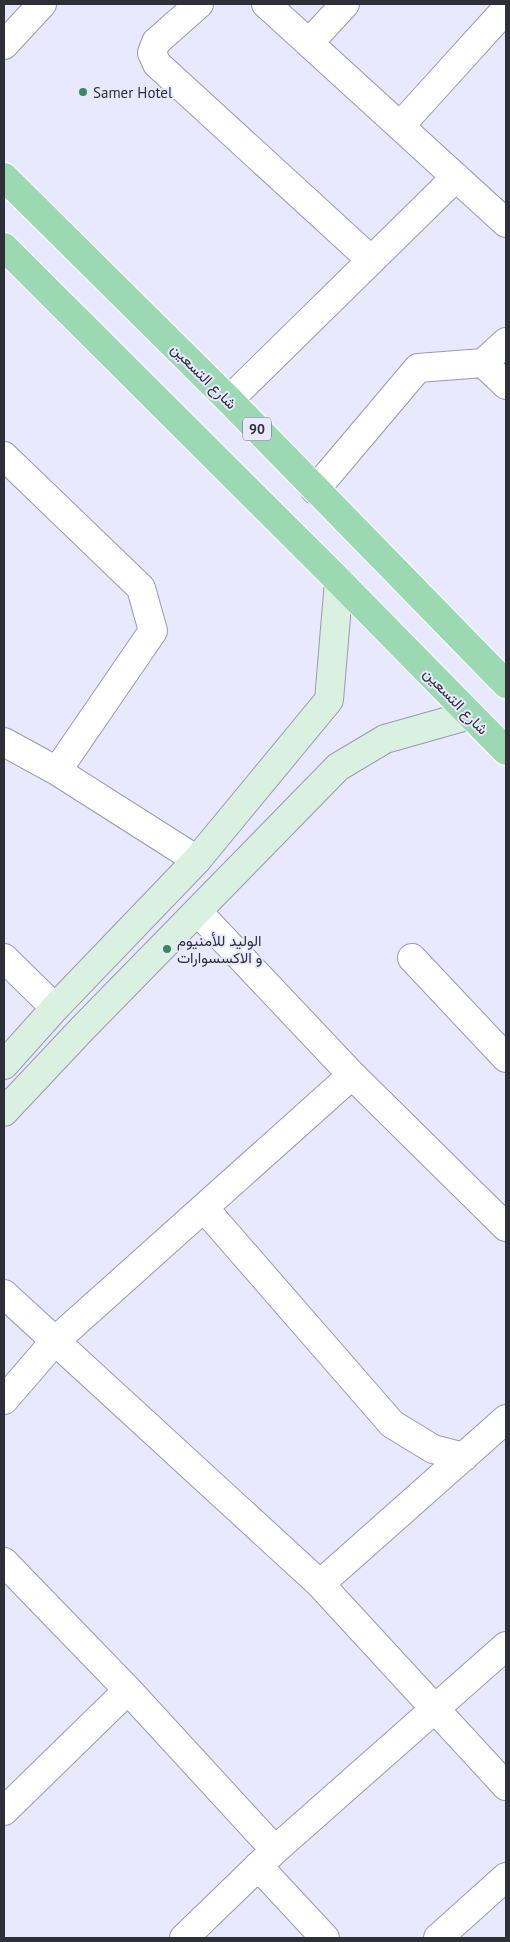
<svg xmlns="http://www.w3.org/2000/svg" width="510" height="1942" viewBox="0 0 510 1942" font-family="'PT Sans',Vazirmatn,sans-serif">
	<style>
		.lines { fill: none; stroke-linecap: round; stroke-linejoin: round }
		.minor-casing { stroke: #999aae; stroke-width: 30 }
		.secondary-casing { stroke: #999aae; stroke-width: 30 }
		.trunk-casing { stroke: #fff; stroke-width: 30 }
		.minor { stroke: #fff; stroke-width: 28 }
		.secondary { stroke: #daf1e2; stroke-width: 28 }
		.trunk { stroke: #9cd8b2; stroke-width: 28 }
		.poi-dot { fill: #39895a; stroke: #e8e9ff; stroke-width: 2 }
		.labels { text-anchor: middle; dominant-baseline: central; stroke-width: 4; stroke-linejoin: round; paint-order: stroke }
		.shield { fill: #e8e9ff; stroke: #666773; stroke-width: 1 }
		.shield-label { font-size: 14px; font-weight: bold; fill: #2e2f37 }
		.poi-label { font-size: 15px; fill: #2e2f37; stroke: #e8e9ff; text-anchor: start }
		.street-label { font-size: 15px; fill: #2e2f37; stroke: #e8e9ff }
	</style>
	<rect width="100%" height="100%" fill="#e8e9ff"/>
	<g class="lines">
		<defs>
			<path id="minor" d="M199,4L156,42L152,53L157,64L371,260
				M266,4L506,223
				M309,43L345,4
				M4,45L42,4
				M400,126L506,9
				M483,363L506,385
				M229,400L456,177
				M4,456L141,588L153,631L57,771L4,742
				M315,490L418,368L483,363L506,342
				M57,771L197,860
				M198,912L352,1075L506,1227
				M4,958L55,1008
				M412,958L506,1058
				M204,1208L392,1424L433,1449L464,1457
				M4,1294L320,1584L506,1786
				M4,1400L55,1341L352,1075
				M4,1562L128,1690L275,1850
				M320,1584L506,1419
				M4,1811L128,1690
				M258,1866L325,1938
				M184,1938L275,1850L506,1646
				M438,1938L506,1877"/>
			<path id="secondary" d="M4,1065L55,1008L197,860L329,700L339,581
				M4,1112L82,1029L338,767L385,739L470,715"/>
			<path id="trunk" d="M4,177L229,400L506,684
				M4,247L339,581L506,751"/>
		</defs>
		<!-- minor casing -->
		<use href="#minor" class="minor-casing"/>
		<!-- secondary casing -->
		<use href="#secondary" class="secondary-casing"/>
		<!-- trunk casing -->
		<use href="#trunk" class="trunk-casing"/>
		<!-- minor -->
		<use href="#minor" class="minor"/>
		<!-- secondary -->
		<use href="#secondary" class="secondary"/>
		<!-- trunk -->
		<use href="#trunk" class="trunk"/>
	</g>
	<!-- markers -->
	<g class="poi-dot">
		<circle cx="83" cy="92" r="5"/>
		<circle cx="167" cy="949" r="5"/>
	</g>
	<g class="labels">
		<!-- shield labels -->
		<rect class="shield" x="243" y="417.5" width="28" height="23" rx="4"/>
		<g class="shield-label">
			<text x="257" y="429">90</text>
		</g>
		<!-- poi labels -->
		<g class="poi-label">
			<text x="93" y="92">Samer Hotel</text>
			<text x="177" y="940">الوليد للأمنيوم<tspan x="177" dy="17">و الاكسسوارات</tspan></text>
		</g>
		<!-- street labels -->
		<g class="street-label">
			<text transform="translate(204 376) rotate(45)">شارع التسعين</text>
			<text transform="translate(456 701) rotate(46)">شارع التسعين</text>
		</g>
	</g>
	<!-- border -->
	<rect width="510" height="1942" fill="none" stroke="#2e2f37" stroke-width="10"/>
</svg>
